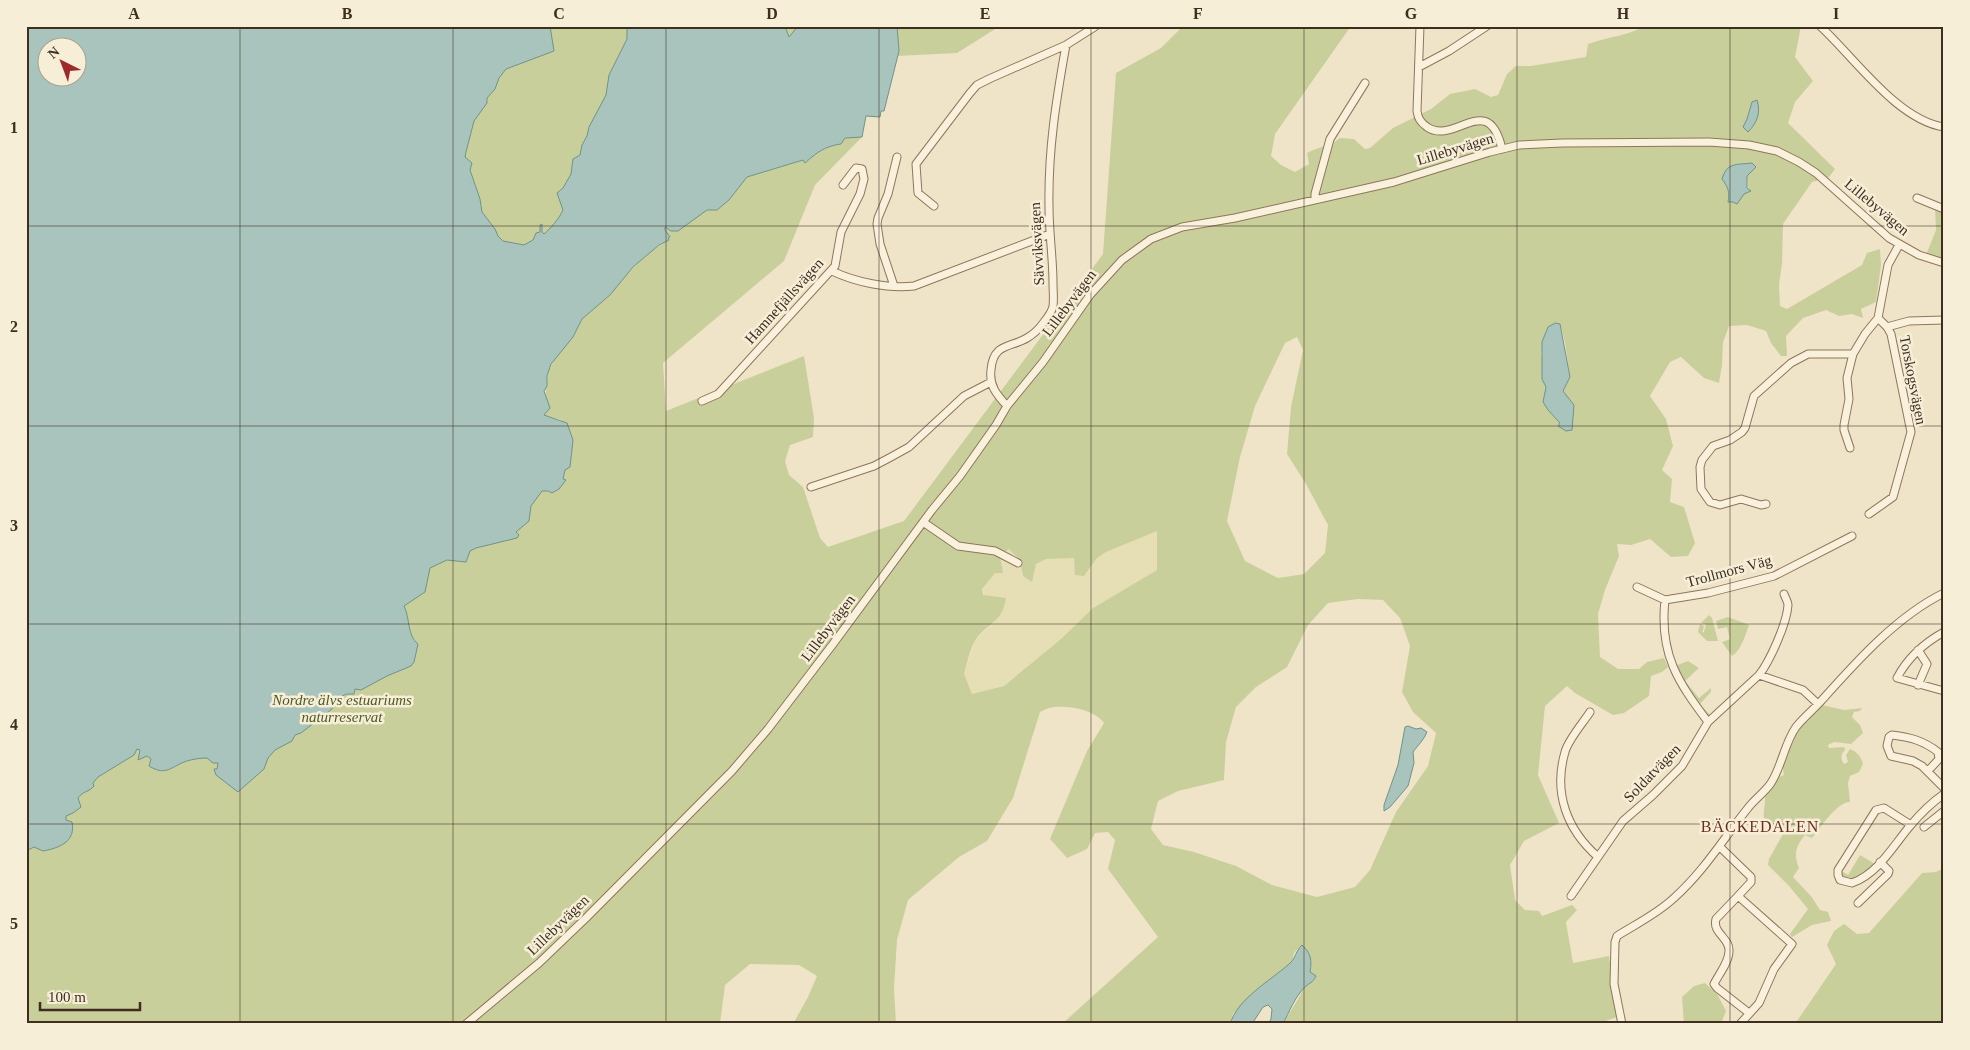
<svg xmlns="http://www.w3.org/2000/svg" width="1970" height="1050" viewBox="0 0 1970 1050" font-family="'Times New Roman',serif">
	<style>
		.farmland { fill: #e6deb5 }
		.green { fill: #c9cf9b; fill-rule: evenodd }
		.water { fill: #a9c4bc; stroke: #6f938a; fill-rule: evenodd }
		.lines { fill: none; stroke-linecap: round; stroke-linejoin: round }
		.minor-casing { stroke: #8d765c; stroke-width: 9 }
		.minor { stroke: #faf1dc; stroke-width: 7 }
		.grid { fill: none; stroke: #3d2e20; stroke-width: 1; stroke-opacity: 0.55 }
		.labels { text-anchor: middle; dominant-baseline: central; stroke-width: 5; stroke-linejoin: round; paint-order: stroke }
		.street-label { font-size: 15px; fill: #3d2e20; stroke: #f7eed8 }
		.park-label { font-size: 15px; font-style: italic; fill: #4d5a26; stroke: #f7eed8 }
		.neighbourhood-label { font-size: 16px; letter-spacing: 1px; fill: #6b2e1e; stroke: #f7eed8 }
		.neatline { fill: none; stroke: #3d2e20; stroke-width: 2 }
		.grid-label { font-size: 16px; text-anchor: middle; font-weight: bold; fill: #3d2e20 }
	</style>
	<rect width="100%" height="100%" fill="#f0e4c8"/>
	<!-- farmland -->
	<path class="farmland" d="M1157,531V570L1093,608L1061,639L1004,686L972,694L964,674L975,640L994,623L982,589L995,572L1000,557L1009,549L1020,560L1023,576L1032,581L1036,564L1046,559L1074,557L1084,576L1097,558L1106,552Z"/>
	<!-- green -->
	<path class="green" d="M26,26H1000L957,53L897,56L561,303L527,452L562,420L544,415L546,412C545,396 545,378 552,364C557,354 566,345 573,336C577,331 579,325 582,319C588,311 604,302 611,294C625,275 647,251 669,240L668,234L665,230V227L668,228L729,200L747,177L803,160L805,163C817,153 825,146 841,144L845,138L862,137L815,185L784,261L663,363L666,411L804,356L814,418L813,437L790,445L785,461L789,475L803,487L820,538L828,547L904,521L1103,254L1116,73L1161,48L1183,26H1351L1275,134L1271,156L1281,165L1295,172L1309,164L1307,153C1318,147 1330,146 1340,138L1354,139L1365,149L1370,148L1393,128L1431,109L1450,94L1475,89L1491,97L1498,95L1507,74L1516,66H1531L1586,57L1588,44C1606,37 1628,36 1645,26H1801L1795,57L1813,81L1795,102L1788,123L1835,169L1829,177L1812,182L1783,224L1782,263L1779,285L1780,306L1787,309L1862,265L1867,253L1880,249L1881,265L1876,302L1861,309L1863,318L1852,314L1839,316L1826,310L1803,318L1786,336L1787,356H1781L1771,343L1766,331L1747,325L1729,326L1723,342L1722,365L1719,383L1704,378L1681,357L1670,362L1650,396L1666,419L1673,446L1662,470L1672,479L1670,502L1684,507L1695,543L1688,556L1671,557L1650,539L1631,545L1617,544L1619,556L1605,590L1598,614L1600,657L1618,669H1639L1647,662L1664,658L1668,667L1662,672L1651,676L1649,696L1624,713L1613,715L1575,693L1567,686L1545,706L1538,775L1559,823L1524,841L1510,865L1515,900L1525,910L1539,911L1542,916L1572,905L1577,910L1566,922L1573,963L1609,956L1617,1017L1597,1024H1283C1294,1003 1326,966 1302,945L1294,953L1292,963L1256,990L1233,1014L1230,1024H1062L1158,937L1108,869L1115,840L1108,832L1095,833L1087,849L1067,858L1050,839L1087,751L1104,723C1094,710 1072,706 1055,707C1050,707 1044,710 1040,712L1013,798L987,841L959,857L908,900L897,940L894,988L896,1024H793L808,997L817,976L799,965L750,964L725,985L720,1024H26ZM48,48H78V78H48ZM1755,167L1747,176L1749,193L1729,194L1727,186ZM1560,324L1565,342L1570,377L1563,391L1574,405L1572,430L1558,425L1560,423L1548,410L1543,402L1546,387L1541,352ZM1297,337L1303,350L1291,407L1287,454L1306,484L1328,525L1325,553L1304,574L1278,578L1245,561L1227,521L1240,457L1255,406L1285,343ZM1157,531V570L1093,608L1061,639L1004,686L972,694L964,674C967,664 970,648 976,639C989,622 1002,623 1006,598L983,595L982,589L995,573H1003L1000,557L1009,549L1020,560L1023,576L1032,582L1036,564L1046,559L1074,558L1075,575L1084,576L1097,558L1106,552ZM1358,599L1383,600L1400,618L1410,646L1402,692L1413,712L1436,733L1428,766L1396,812L1370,870L1355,887L1317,897L1272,885L1236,866L1194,852L1163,845L1151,829L1158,801L1178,791L1224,780L1226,742L1236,707L1256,687L1287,667L1308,625L1328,603Z
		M1935,208L1944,211V259L1926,255L1936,230Z
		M1709,615L1712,618L1718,641H1707L1698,632L1700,624L1704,626L1702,633L1704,632L1706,624L1701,623Z
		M1728,617L1749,625C1745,636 1741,650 1732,656L1722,642L1730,639L1727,627L1718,629L1716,621Z
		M1688,661L1699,668L1685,681L1699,698L1711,688V692L1700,704L1711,716H1708L1690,696L1675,666Z
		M1822,705L1844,710L1862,708L1860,711L1854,712L1852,717L1860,725L1863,733L1851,744L1834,742L1828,745L1829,748L1844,747L1845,750C1840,755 1841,759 1844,764L1848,762L1846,755L1850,749C1857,752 1861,756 1863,764L1859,772L1850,776L1848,783L1850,802C1837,802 1821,827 1812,838L1805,835C1796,846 1793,854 1799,868L1793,877L1811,896L1820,910L1828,912L1831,921L1812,925L1792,937L1790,934L1808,909L1789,886L1768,865L1769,859L1783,834C1755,820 1766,818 1765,793L1779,777L1784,775C1778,752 1804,718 1822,705Z
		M1860,855L1875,864L1857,879L1843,880L1839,873L1840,870L1848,875Z
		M1944,868V1024H1795L1836,964L1827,945L1834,931L1844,924L1857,934L1869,933L1922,873L1936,872Z
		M1705,983L1717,994L1726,1011L1721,1024H1684L1682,997L1694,986Z"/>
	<!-- water -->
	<path class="water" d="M26,26H550L554,51L506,69L499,78L495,89L487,98V103L474,121L466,152L465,157L472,163L470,170L480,199L482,212L495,229L498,236L503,241L524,245L533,240L536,233L540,232V225L542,224V232L544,234C551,228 558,220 563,210L557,193L563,188L571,174L573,159L580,155L582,145L587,136L589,127L606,95L609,75L627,39V29L630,26H785L789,37L798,26H897L899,51L884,111H881L880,117L866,116L862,137L845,138L841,144C825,146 816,153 805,163L803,160L747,177L729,200L717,210H707L678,231H671L665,227V230L670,237L668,238L669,240L659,245L633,267L610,295L582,319L573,337L551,364L547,376V386L544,391L550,408L544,415L567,423L573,440L570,467L565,470L563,479L566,480L559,489L552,493L548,491H542L531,506L529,521L516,532L519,535L517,538L476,548L470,551L466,562L447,560L430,568L425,592L404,606C410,617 407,636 418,644L414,662L411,666L387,676L361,690L355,689L354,694H347L337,698L332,709L301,733L295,735L292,741L275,750L268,758L264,769L238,792L216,775L214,769H217L218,763H213L207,758C201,758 193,759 187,761C171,766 167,777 149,766L151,759L147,756L138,760L140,750L137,749L134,755L98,777L93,783L94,786C89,792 83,791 78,798L81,807L73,813L66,816V820L72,822C76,842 59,848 43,851L34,847L26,851ZM48,48H78V78H48Z
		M1757,100C1761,113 1757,123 1748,132L1743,127L1747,119L1752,102Z
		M1752,163L1756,167L1747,176V188L1751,191L1744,194L1737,204L1733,202H1728C1730,192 1728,187 1722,179C1727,162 1736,165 1752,163Z
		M1555,323L1560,324L1570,377L1563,391L1574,405L1572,430L1566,431L1558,426L1560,423L1548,410L1543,402L1546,387L1542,379V342L1548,327Z
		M1408,726L1416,729L1421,728L1427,732C1424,740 1418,745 1413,752L1414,763L1408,786L1390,807L1384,811V805L1398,765L1405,727Z
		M1302,945C1311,953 1312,960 1310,972L1316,976C1312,984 1310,982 1305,987C1295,997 1289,1012 1283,1024H1268L1271,1019L1272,1009L1268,1005L1263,1007L1252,1024H1230C1238,998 1270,981 1289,964C1295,960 1295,952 1302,945Z"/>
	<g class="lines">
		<defs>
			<path id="minor" d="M1420,26L1417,111C1418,118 1420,122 1427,127C1455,146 1488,89 1502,149
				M1820,26C1854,57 1897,120 1944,127
				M1419,67L1449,51L1487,26
				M1917,198L1944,209
				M1315,200V194L1330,139L1365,83
				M934,206L918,193L916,164L970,93L977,85L989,79L1066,45L1096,26
				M832,271C855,282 888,289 914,286L1050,234
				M894,286L880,244L877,224L878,218L888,194L897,157
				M1887,327L1909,321L1944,320
				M702,401L718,394L835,266L841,232L860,194L864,179L862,169L856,168L843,185
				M1007,406C997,395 989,386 991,370C993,343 1010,348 1027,338C1034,334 1039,329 1044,322C1048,317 1052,312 1053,306C1054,299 1053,291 1053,283C1053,258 1049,233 1049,207C1048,150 1056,101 1066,45
				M1850,448L1844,430V425L1849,399L1847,378L1853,354
				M811,487L874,466L891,457L909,447L964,396L991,382
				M1766,504L1761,505L1741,499L1720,505L1710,502L1701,489L1700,467L1702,460L1713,446L1730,440L1742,432L1745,428L1754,396L1791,363L1808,354H1853L1865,334L1878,318L1888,265L1899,245
				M1869,514L1893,497L1911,432L1891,334L1887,327L1878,318
				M923,522L958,546L995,551L1018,563
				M1637,587L1665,600
				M1944,632C1924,643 1908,657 1897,678L1944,691
				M1759,675C1770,661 1787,623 1788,605C1788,602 1785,597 1784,594
				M1918,685L1927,664L1918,650
				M1590,712C1583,723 1568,740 1565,752C1553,793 1567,830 1598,857
				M1708,722C1678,682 1659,654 1665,600L1708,593L1774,576L1852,536
				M1928,771L1939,759L1938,752C1924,741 1910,737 1892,735L1889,737L1887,746L1891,756L1913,761L1922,766L1944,788
				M1911,825L1884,808L1876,810L1838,870V875L1840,880L1852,883C1878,874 1893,846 1910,826C1920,814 1931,803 1944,794
				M1924,827L1944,811
				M1720,847L1751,877V882L1738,896L1792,944L1774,969L1759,1003L1740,1024
				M1571,896L1623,821L1653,795L1682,766L1708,722L1759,675L1803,690L1818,704
				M1738,896L1716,919C1712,933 1730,938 1729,951C1729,962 1719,974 1714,984L1717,988L1749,1013
				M1858,903L1888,874L1889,871L1880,862
				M466,1024L539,963L586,918L732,771L768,729L833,644L932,510L960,476L996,425L1007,406L1043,362L1090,295L1122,260L1151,239L1182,227L1235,218L1394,182L1490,152L1519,145L1562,143L1709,142L1749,145L1777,151L1799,162L1816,173L1889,238L1919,255L1944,263
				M1622,1024L1614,984L1615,942L1617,936C1636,924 1657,914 1674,898C1705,870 1723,839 1748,808C1755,799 1765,792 1771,783C1782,766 1784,744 1796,727C1804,717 1814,709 1822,700C1856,662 1897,616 1944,593"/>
		</defs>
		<!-- minor casing -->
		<use href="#minor" class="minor-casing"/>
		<!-- minor -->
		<use href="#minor" class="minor"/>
	</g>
	<!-- grid -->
	<path class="grid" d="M240,26V1024M453,26V1024M666,26V1024M879,26V1024M1091,26V1024M1304,26V1024M1517,26V1024M1730,26V1024M26,226H1944M26,426H1944M26,624H1944M26,824H1944"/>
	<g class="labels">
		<!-- street labels -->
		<g class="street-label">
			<text transform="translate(1455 149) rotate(-17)">Lillebyvägen</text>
			<text transform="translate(1877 207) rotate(40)">Lillebyvägen</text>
			<text transform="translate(1037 244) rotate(-93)">Sävviksvägen</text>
			<text transform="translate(784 301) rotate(-48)">Hamnefjällsvägen</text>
			<text transform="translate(1069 303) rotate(-53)">Lillebyvägen</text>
			<text transform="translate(1913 380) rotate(79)">Torskogsvägen</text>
			<text transform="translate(1729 571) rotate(-15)">Trollmors Väg</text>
			<text transform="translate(828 628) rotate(-53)">Lillebyvägen</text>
			<text transform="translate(1652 773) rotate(-46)">Soldatvägen</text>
			<text transform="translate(558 925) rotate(-44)">Lillebyvägen</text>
		</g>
		<!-- park labels -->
		<g class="park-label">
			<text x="342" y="700">Nordre älvs estuariums<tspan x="342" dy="17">naturreservat</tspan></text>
		</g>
		<!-- neighbourhood labels -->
		<g class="neighbourhood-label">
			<text x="1760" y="826">BÄCKEDALEN</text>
		</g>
	</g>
	<!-- border -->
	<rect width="1970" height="1050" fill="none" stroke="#f7eed8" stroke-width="55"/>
	<!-- north arrow -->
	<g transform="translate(62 62) rotate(318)"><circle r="24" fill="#f7eed8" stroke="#ada18e"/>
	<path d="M0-4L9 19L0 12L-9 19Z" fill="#9e2a2b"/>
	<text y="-8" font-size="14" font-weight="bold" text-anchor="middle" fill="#3d2e20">N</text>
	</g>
	<!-- scale -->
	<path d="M40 1002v8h100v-8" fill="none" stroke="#3d2e20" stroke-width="2.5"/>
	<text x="48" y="1002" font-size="15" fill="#3d2e20" stroke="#f7eed8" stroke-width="4" paint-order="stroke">100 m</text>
	<rect x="28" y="28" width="1914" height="994" class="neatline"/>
	<g class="grid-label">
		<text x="134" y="19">A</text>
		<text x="347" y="19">B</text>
		<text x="559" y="19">C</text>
		<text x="772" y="19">D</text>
		<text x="985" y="19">E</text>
		<text x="1198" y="19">F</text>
		<text x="1411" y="19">G</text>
		<text x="1623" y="19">H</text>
		<text x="1836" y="19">I</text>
		<text x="14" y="133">1</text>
		<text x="14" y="332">2</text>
		<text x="14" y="531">3</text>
		<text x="14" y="730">4</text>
		<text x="14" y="929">5</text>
	</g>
</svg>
